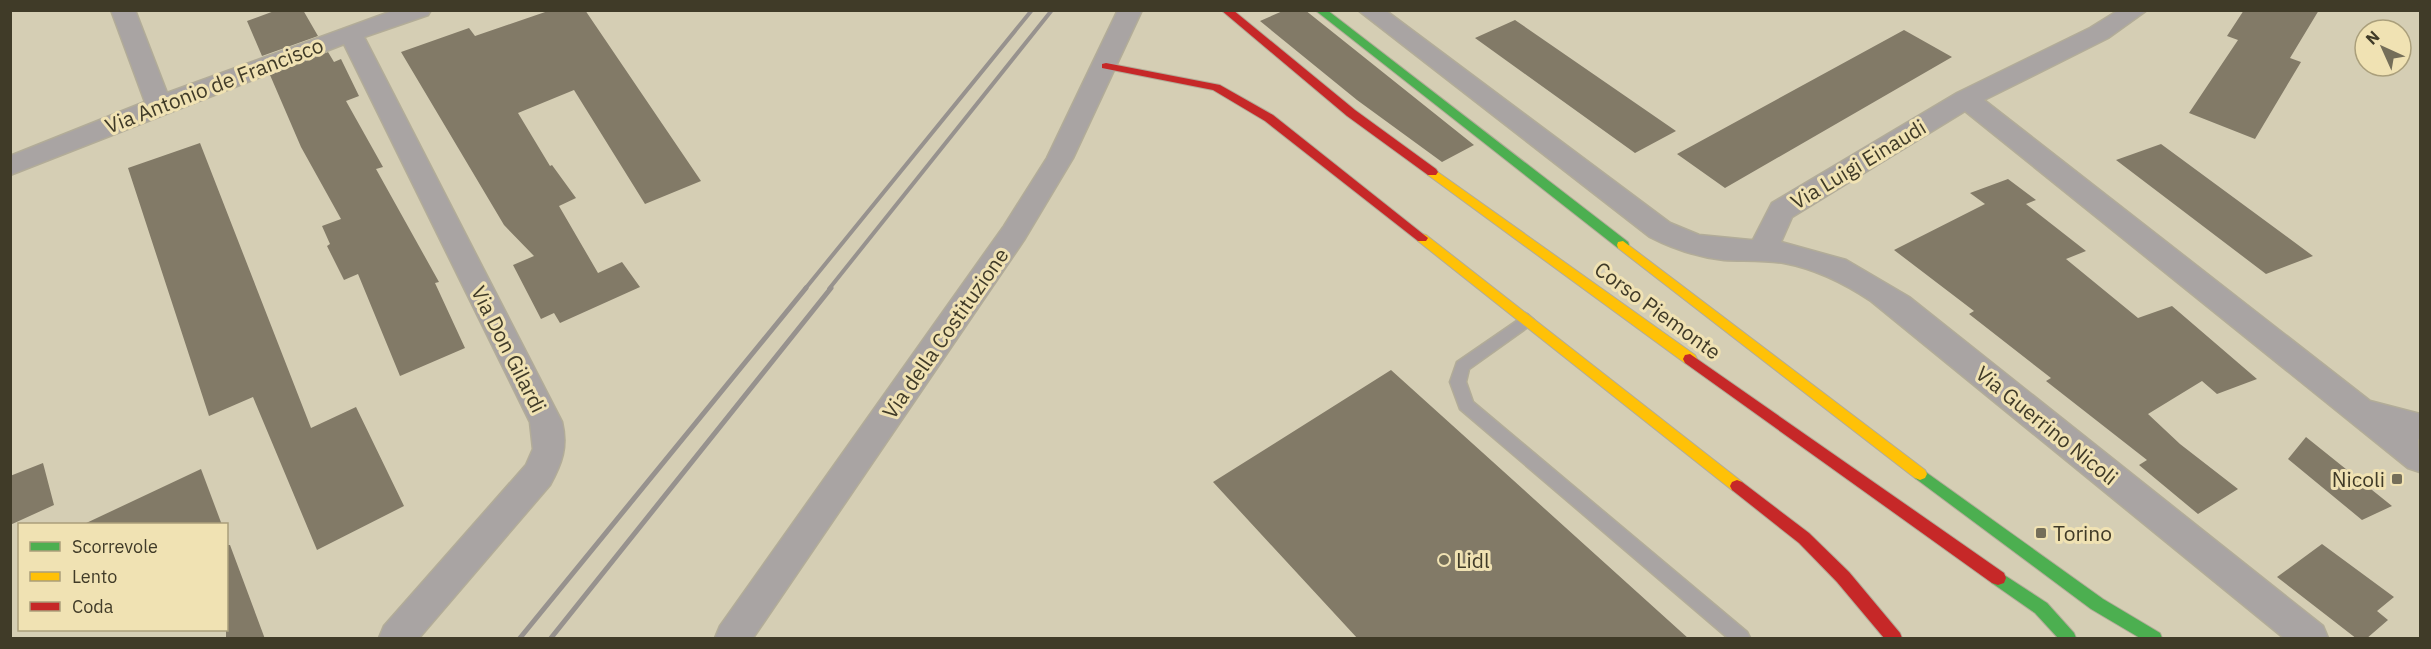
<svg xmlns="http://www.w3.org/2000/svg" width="2431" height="649" viewBox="0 0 2431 649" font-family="'IBM Plex Sans',sans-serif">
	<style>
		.building { fill: #827a67 }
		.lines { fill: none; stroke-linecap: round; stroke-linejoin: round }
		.lane-casing { stroke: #b2ac98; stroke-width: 3 }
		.street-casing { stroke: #b2ac98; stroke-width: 3 }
		.fast-casing { stroke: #b2ac98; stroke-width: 2 }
		.slow-casing { stroke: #b2ac98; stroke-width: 2 }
		.jam-casing { stroke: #b2ac98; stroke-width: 2 }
		.lane { fill: #a9a4a3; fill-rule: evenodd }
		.street { fill: #a9a4a3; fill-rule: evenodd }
		.fast { fill: #4caf50; fill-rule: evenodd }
		.slow { fill: #ffc107; fill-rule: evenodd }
		.jam { fill: #c62828; fill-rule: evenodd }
		.rail-far1 { stroke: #97928e; stroke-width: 4 }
		.rail { stroke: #97928e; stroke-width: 5 }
		.poi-dot { fill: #746e59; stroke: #f0e2b3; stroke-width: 2 }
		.labels { text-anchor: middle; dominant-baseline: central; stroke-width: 6; stroke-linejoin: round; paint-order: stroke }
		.street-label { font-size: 21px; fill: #403b28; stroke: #f0e2b3 }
		.poi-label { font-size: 21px; fill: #403b28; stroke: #f0e2b3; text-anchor: start }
	</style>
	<rect width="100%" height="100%" fill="#d5ceb4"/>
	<!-- building -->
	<path class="building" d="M277,10H303L318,36L262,56L247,21Z
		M551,10H585L701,181L645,204L574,90L518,113L550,166L552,165L576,198L559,206L598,273L622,262L640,287L560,323L554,313L541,319L513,265L534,256L504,225L401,52L469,28L475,36Z
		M1285,10H1305L1474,145L1442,162L1357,100L1260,21Z
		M2244,10H2319L2290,58L2301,62L2255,139L2189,113L2238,40L2227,36Z
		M1515,20L1676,131L1635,153L1475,38Z
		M1904,30L1952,57L1725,188L1677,154Z
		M328,52L334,62L341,59L359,96L346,101L383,167L376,169L439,282L435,283L465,348L400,376L358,274L344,280L327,246L330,244L322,226L341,219L301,147L270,75Z
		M200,143L311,428L356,407L404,506L317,550L253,397L209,416L128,168Z
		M2161,144L2313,256L2266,274L2116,160Z
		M2008,179L2036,200L2026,204L2086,251L2066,259L2138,318L2172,306L2257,379L2217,394L2202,381L2148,414L2180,444L2238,489L2198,514L2139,465L2147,460L2046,381L2051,378L1969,314L1974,311L1894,250L1985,204L1970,193Z
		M1391,370L1689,639H1358L1213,482Z
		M2306,437L2392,506L2362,520L2288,459Z
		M43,463L54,505L10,525V476Z
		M201,469L222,525H82Z
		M2322,544L2394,597L2377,611L2388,620L2366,639H2357L2277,577Z
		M226,545H230L265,639H226Z"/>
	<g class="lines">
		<defs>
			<path id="lane" d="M1527,314L1534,320L1532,324L1469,369L1466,382L1473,402L1747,632L1750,638H1728L1460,409L1450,382L1457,362Z"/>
			<path id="street" d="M111,10H135L167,93L395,10H431L428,15L364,37L562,422C568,447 562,463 550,485L419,638H379L384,626L526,465L533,449L530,422L344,44L10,175V156L145,102Z
				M1118,10H1142L1073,158L1024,240L753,638H715L720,626L1004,226L1047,158Z
				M1358,10H1385L1670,223L1699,235L1750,240H1753L1772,203L1957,93L2090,28L2119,10H2147L2108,38L1984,100L2370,401L2420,414V440L2418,439L2420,472L2408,468L1965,111L1792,217L1781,242L1846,260L1909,297L2323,626L2328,638H2284L1871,301C1844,283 1816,269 1784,263C1764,260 1744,261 1724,260C1698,257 1673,249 1650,237Z"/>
			<path id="fast" d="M1315,10H1327L1628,242L1629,245L1628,248H1618Z
				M1920,468L2103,599L2160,633L2162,638H2140L2091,609L1915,478L1913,474L1915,470Z
				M1998,571L2047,603L2074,633L2076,638H2058L2035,613L1992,583L1990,578L1992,573Z"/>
			<path id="slow" d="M1432,168L1695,355L1697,359L1695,363H1685L1428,175L1426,172Z
				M1422,234L1426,235L1742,482L1744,486L1742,490L1737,492L1732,490L1418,241L1416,238L1418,235Z
				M1623,241L1925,470L1927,474L1925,478L1920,480L1915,478L1618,248L1617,245L1618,242Z"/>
			<path id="jam" d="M1221,10H1233L1355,110L1436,169L1438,172L1436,175H1428L1347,116Z
				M1106,63L1220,85L1273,115L1428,238L1426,241H1418L1265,121L1213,90L1102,68V64Z
				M1690,354L2004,573L2006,578L2004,583L1998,585L1992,583L1685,363L1683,359L1685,355Z
				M1737,480L1742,482L1809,533L1849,572L1900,633L1902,638H1884L1837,582L1799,543L1732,490L1730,486L1732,482Z"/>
		</defs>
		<!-- lane casing -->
		<use href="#lane" class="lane-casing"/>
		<!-- street casing -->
		<use href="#street" class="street-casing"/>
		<!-- fast casing -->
		<use href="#fast" class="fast-casing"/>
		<!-- slow casing -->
		<use href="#slow" class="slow-casing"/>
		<!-- jam casing -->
		<use href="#jam" class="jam-casing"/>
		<!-- lane -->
		<use href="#lane" class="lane"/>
		<!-- street -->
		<use href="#street" class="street"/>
		<!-- fast -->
		<use href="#fast" class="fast"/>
		<!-- slow -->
		<use href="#slow" class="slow"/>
		<!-- jam -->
		<use href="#jam" class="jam"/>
		<!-- rail-far1 -->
		<path class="rail-far1" d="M805,289L1032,10
			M829,289L1052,10"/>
		<!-- rail -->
		<path class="rail" d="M520,638L806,288
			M551,638L831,288"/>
	</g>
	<!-- markers -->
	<g class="poi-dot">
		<rect x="2391" y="473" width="12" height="12" rx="3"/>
		<rect x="2035" y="527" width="12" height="12" rx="3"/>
		<circle cx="1444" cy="560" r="6"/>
	</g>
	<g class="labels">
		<!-- street labels -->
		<g class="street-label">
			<text transform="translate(214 85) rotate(-21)">Via Antonio de Francisco</text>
			<text transform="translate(1858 164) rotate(-31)">Via Luigi Einaudi</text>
			<text transform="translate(1658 310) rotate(36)">Corso Piemonte</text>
			<text transform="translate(945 333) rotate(-55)">Via della Costituzione</text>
			<text transform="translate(509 349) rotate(63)">Via Don Gilardi</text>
			<text transform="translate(2047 425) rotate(39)">Via Guerrino Nicoli</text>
		</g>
		<!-- poi labels -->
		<g class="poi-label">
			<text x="2385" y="479" text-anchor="end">Nicoli</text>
			<text x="2053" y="533">Torino</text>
			<text x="1456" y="560">Lidl</text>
		</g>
	</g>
	<!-- border -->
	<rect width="2431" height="649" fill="none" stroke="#403b28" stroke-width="24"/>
	<!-- legend -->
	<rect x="18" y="523" width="210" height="108" fill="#f0e2b3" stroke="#aa9f7b" stroke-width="1.5"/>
	<rect x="30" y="542" width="30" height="9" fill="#4caf50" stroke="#aa9f7b" stroke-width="1.5"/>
	<text x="72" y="553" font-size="18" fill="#403b28">Scorrevole</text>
	<rect x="30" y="572" width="30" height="9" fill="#ffc107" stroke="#aa9f7b" stroke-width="1.5"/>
	<text x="72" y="583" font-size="18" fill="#403b28">Lento</text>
	<rect x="30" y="602" width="30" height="9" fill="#c62828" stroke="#aa9f7b" stroke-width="1.5"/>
	<text x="72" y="613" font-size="18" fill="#403b28">Coda</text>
	<!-- north arrow -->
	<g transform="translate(2383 48) rotate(315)"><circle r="28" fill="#f0e2b3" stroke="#aa9f7b" stroke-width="1.5"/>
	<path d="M0-4.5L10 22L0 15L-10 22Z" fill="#746e59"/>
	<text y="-9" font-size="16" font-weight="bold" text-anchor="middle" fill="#403b28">N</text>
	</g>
</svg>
